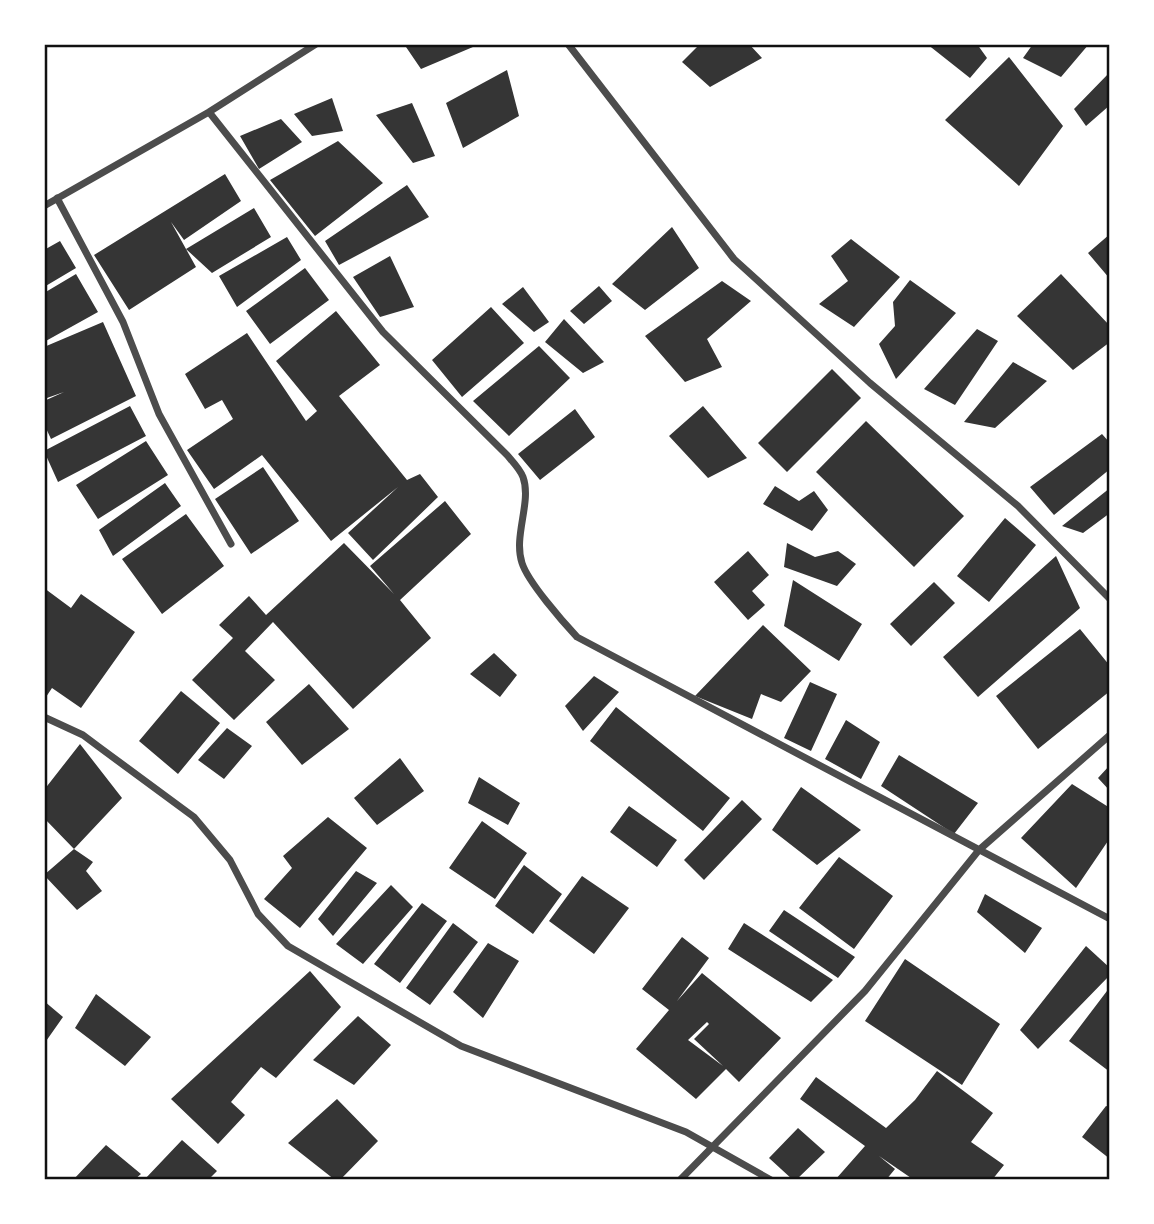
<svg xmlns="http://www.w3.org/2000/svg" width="1154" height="1224" viewBox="0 0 1154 1224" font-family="'Zilla Slab',serif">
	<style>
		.building { fill: #353535; fill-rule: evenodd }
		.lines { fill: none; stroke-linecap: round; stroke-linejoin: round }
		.minor { stroke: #4c4c4c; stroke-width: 7 }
		.neatline { fill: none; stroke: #111; stroke-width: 2.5 }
	</style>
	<rect width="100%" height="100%" fill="#fff"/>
	<!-- building -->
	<path class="building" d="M412,44H480L421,69L406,47Z
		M700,44H749L762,58L710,87L682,62Z
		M927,44H977L987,58L970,78Z
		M1033,44H1089L1061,77L1023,58Z
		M1009,57L1063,126L1019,186L945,120Z
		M507,70L519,116L463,148L446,103Z
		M1110,72V105L1086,126L1074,109Z
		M332,98L343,131L312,136L294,114Z
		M412,103L435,156L413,163L376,115Z
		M281,119L302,142L259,169L240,136Z
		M338,141L383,183L315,236L270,180Z
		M225,174L241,201L184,240L171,222L196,267L129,310L94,255Z
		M407,185L429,217L339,265L325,241Z
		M254,208L271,237L212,273L186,249Z
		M672,227L699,268L645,310L612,284Z
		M1110,234V279L1088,253Z
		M287,237L301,260L237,307L219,276Z
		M851,239L900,277L854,327L819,304L848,281L831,256Z
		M60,241L76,268L44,287V250Z
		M390,256L414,307L380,317L353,277Z
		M305,268L329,300L270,344L246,311Z
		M76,274L98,312L44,342V293Z
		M1061,274L1110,326V342L1073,370L1017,316Z
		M910,280L956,313L896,379L879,344L895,326L893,302Z
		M722,281L751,301L707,339L722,367L685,382L645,336Z
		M599,286L612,301L584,324L570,311Z
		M523,287L549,322L534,332L502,304Z
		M491,307L524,343L462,397L432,360Z
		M336,311L380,365L339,396L407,480L420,474L438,497L373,560L348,533L398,487L331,541L262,455L214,489L187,450L233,419L222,400L205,409L185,374L247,333L306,421L317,411L276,361Z
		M564,319L604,362L583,373L545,342Z
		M103,322L136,396L51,439L44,424V401L64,392L47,398L44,392V347Z
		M977,329L998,341L955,405L924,389Z
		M539,346L570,378L509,436L473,401Z
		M1013,362L1047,381L995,428L964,422Z
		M832,369L861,398L787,472L758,443Z
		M130,406L146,436L58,482L44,451Z
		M703,406L747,458L708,478L669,436Z
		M575,409L595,437L540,480L518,454Z
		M866,421L964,516L914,567L816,472Z
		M1102,434L1110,443V469L1054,515L1030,487Z
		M146,441L168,475L98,519L76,485Z
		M263,467L299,521L251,554L215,499Z
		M165,483L181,506L113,556L99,530Z
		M775,486L799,501L814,491L828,510L812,531L763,504Z
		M1110,488V513L1083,533L1062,526Z
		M445,501L471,534L400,600L431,638L353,709L273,622L245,651L275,680L234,720L192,680L233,638L219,625L249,596L266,615L344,543L394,594L370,566Z
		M186,514L224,566L162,614L122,559Z
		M1005,518L1036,545L989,602L957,576Z
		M787,543L815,557L838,551L856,564L837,586L784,567Z
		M748,551L769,575L752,591L765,605L748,620L714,582Z
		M1056,556L1080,608L978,697L943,657Z
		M793,580L862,624L839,661L784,626Z
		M934,582L955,603L911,646L890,624Z
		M44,588L71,608L81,594L135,632L81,708L52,688L44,700Z
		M763,625L811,671L781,702L761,694L752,719L695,696Z
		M1080,629L1110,666V691L1038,749L996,696Z
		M494,653L517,675L500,697L470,674Z
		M594,676L619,692L583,731L565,706Z
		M810,682L837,694L811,751L784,738Z
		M309,684L349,729L302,765L266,722Z
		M181,691L220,723L178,774L139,741Z
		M616,707L730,798L703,831L590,741Z
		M846,720L880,742L861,779L825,759Z
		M227,728L252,746L224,779L198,760Z
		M80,744L122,798L74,849L93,862L86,871L102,891L77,910L44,875L74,849L44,818V790Z
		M899,755L978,803L954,834L881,786Z
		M400,758L424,791L377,825L354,798Z
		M1110,765V791L1098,778Z
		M479,777L520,803L508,825L468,803Z
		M1072,784L1110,808V838L1076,888L1021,838Z
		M801,787L861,830L817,865L772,830Z
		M742,800L762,819L704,880L684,860Z
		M629,806L677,840L657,867L610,832Z
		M328,817L367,848L300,928L264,899L292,868L283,856Z
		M482,821L527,853L495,899L449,868Z
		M839,857L893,896L854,949L799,908Z
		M524,865L562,894L533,934L495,906Z
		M356,871L377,883L333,936L318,919Z
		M582,876L629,908L594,954L549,921Z
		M391,885L413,907L363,964L336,944Z
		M985,894L1042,928L1025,953L977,912Z
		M422,903L447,921L400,983L374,964Z
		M784,910L855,957L838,978L769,931Z
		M453,923L478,942L430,1005L406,988Z
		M744,923L833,980L811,1002L728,949Z
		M682,937L709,958L677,1001L702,973L781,1038L739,1082L726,1069L696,1099L636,1049L669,1010L642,989ZM707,1022L709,1024L694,1039L723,1066L688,1040Z
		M488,943L519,961L483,1018L453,992Z
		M1086,946L1110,968V975L1038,1049L1020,1030Z
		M905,959L1000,1024L962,1085L865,1021Z
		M310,971L341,1007L276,1078L261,1067L231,1102L245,1115L218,1144L171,1099Z
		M1110,987V1072L1069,1041Z
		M96,994L151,1037L125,1066L75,1028Z
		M44,1001L63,1017L44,1044Z
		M358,1016L391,1045L354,1085L313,1060Z
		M937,1071L993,1113L971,1142L1004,1165L992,1180H914L879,1156L895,1169L886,1180H835L865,1146L800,1099L816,1077L886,1128L915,1100Z
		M337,1099L378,1141L340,1180H335L288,1143Z
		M1106,1106L1110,1107V1159L1082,1137Z
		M798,1128L825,1152L796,1180H793L769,1158Z
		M182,1140L217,1171L208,1180H144Z
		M106,1145L141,1174L134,1180H73Z"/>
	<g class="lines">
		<!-- minor -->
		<path class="minor" d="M568,44L734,259L870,383L1018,506L1110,599
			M209,112L383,332L507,455C512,461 520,469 523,477C532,502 513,536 522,563C528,582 563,622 577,637L1110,919
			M57,198L123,322L159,414L231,544
			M44,206L209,112L316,44
			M44,717L83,735L99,747L194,817L230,860L258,914L288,946L461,1046L686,1132L771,1180
			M680,1180L865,991L979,850L1110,735"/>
	</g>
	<!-- border -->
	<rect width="1154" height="1224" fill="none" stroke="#ffffff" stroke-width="91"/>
	<rect x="46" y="46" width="1062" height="1132" class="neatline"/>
</svg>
